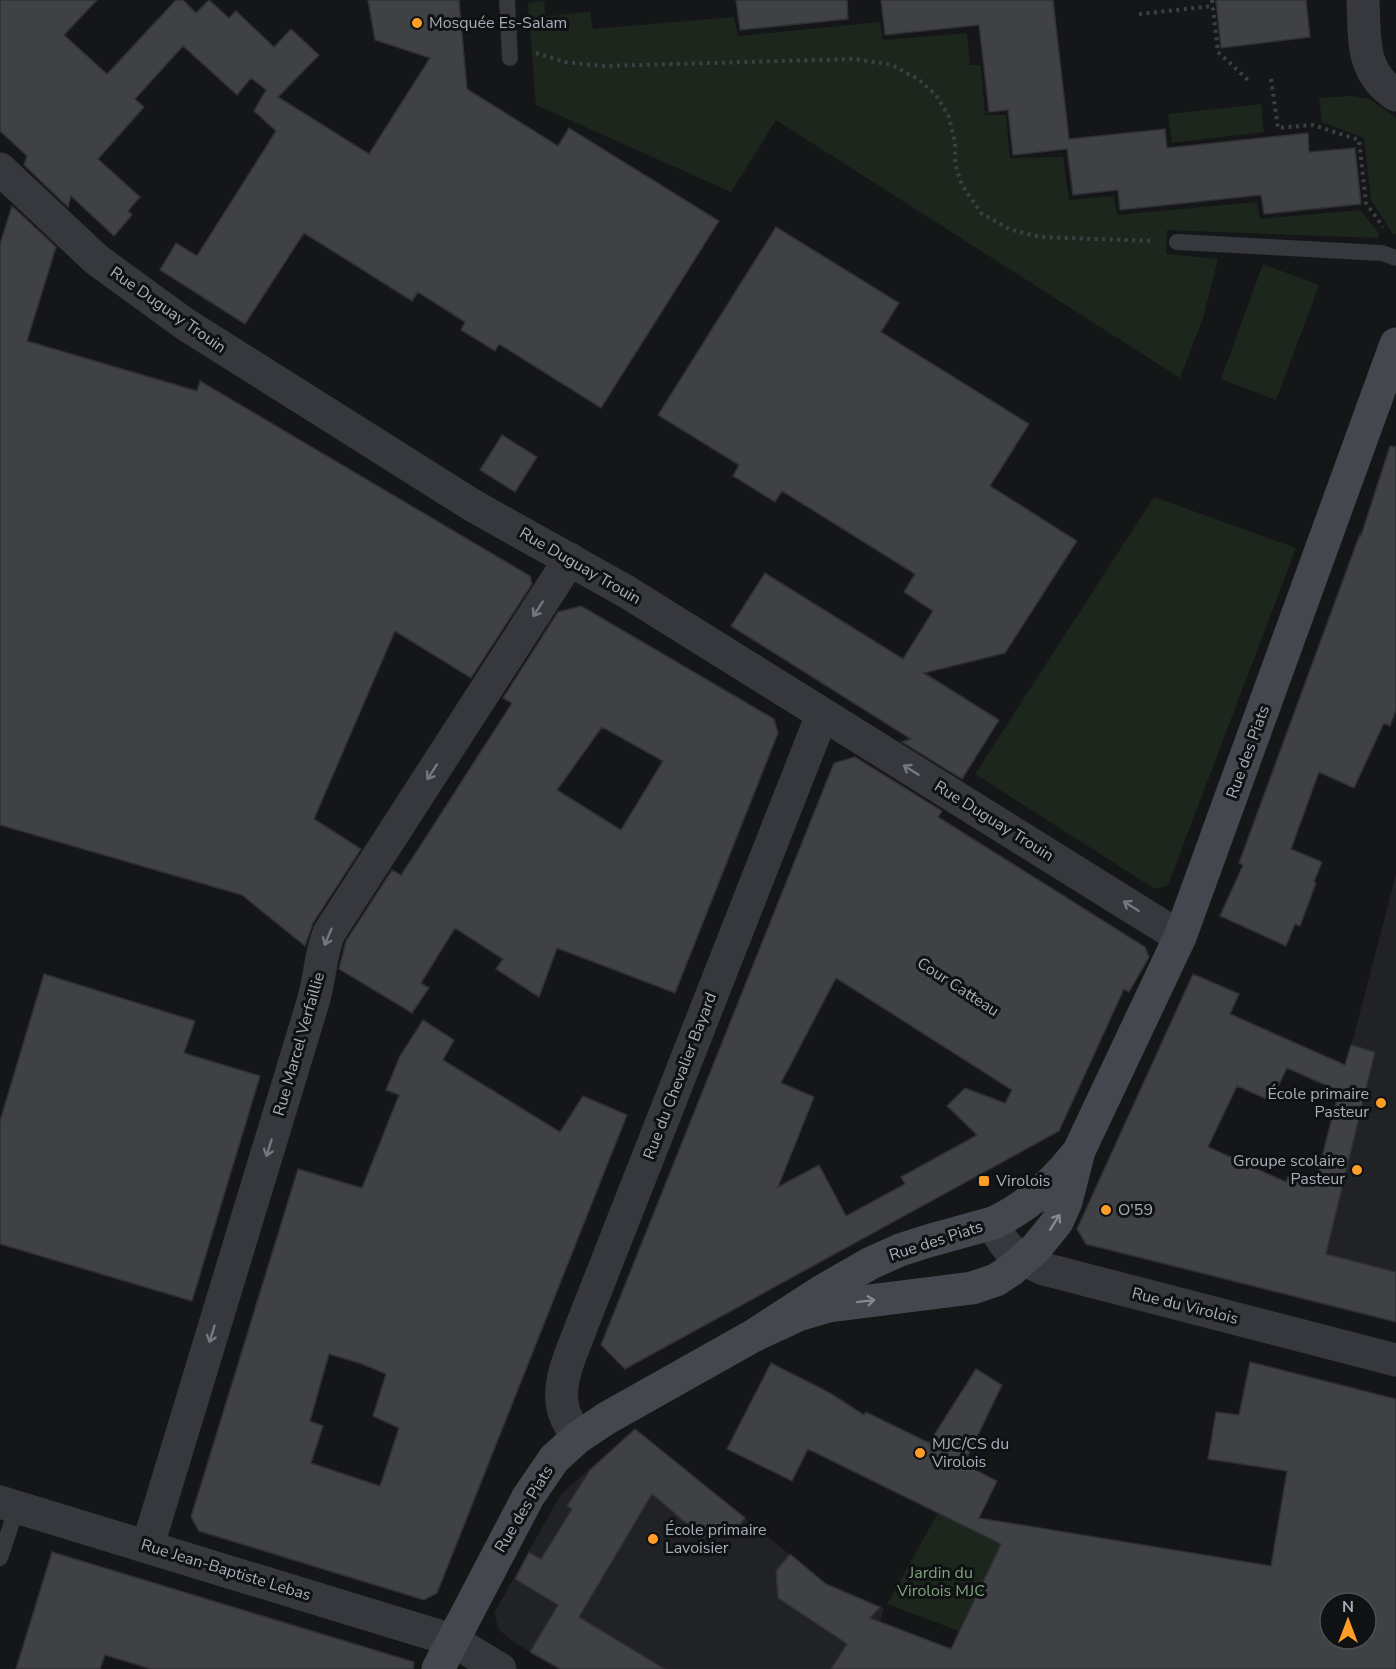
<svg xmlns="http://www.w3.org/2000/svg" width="1396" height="1669" viewBox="0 0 1396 1669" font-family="'Nunito Sans',sans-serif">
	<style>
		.built { fill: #212225 }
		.green { fill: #1d261d }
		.building { fill: #3f4145; stroke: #2f3034; stroke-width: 1.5; fill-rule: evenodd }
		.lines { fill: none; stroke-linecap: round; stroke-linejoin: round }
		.path { stroke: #3c3f44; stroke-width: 4; stroke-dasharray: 3 4.5; stroke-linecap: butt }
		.lane { stroke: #36383d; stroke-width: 16 }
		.street { stroke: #36383d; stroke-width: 33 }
		.secondary { stroke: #44474d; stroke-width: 33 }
		.oneway { stroke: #747981 }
		.oneway2 { stroke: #848a93 }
		.poi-dot { fill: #ff9e26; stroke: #101113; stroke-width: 2 }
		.labels { text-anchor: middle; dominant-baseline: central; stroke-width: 6; stroke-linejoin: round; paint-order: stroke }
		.poi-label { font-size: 16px; fill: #a6aeb9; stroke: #101113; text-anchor: start }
		.street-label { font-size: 16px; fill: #a6aeb9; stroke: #101113 }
		.park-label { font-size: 16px; fill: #7ea57c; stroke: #101113 }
	</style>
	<rect width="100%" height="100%" fill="#151618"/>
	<!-- built -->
	<path class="built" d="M1396,874V1322L1287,1294Z
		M635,1429L826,1584L884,1608L880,1622L951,1649L942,1669H559L512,1641L499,1630L494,1613L561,1494Z"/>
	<!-- green -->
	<path class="green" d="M544,1L546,17L590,11L593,29L734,17L738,36L880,22L883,40L967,33L970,65H981L985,115H1006L1010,158L1063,157L1069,200L1114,196L1117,215L1257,202L1260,219L1360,210L1379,233L1378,238L1167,230L1166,254L1218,259L1203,318L1180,378L776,120L731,192L536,105L528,3Z
		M1352,96L1370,99L1396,118V234H1393L1371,200L1364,138L1322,122L1319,98Z
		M1261,104L1264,132L1172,143L1168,114Z
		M1263,264L1319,285L1276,400L1221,379Z
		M1154,497L1296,548L1168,885L1155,889L975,774Z
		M938,1513L1002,1543L959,1631L887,1604Z"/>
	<!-- building -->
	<path class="building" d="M0,0H97L64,35L107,74L176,0H183L196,13L209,0L229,18L236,11L274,47L291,29L319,55L278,97L369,154L430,58L375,40L368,0H459L467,89L558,146L569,128L719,221L601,408L499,344L495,351L461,330L465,322L418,292L412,301L304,233L245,324L160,270L176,243L197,256L276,131L254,111L266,90L251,78L237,95L183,46L135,99L144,107L98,159L140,197L128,211L132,215L114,236L71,196L68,207L24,165L27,156L0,131Z
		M736,0H847L848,19L740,30Z
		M881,0H1053L1069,139L1165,129L1167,148L1308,133L1309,152L1355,148L1361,204L1264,214L1261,195L1120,210L1118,190L1073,195L1067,149L1013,155L1008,110L989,112L979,25L885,35Z
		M1216,0H1306L1310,37L1221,48Z
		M12,206L56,247L27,341L197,391L200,381L530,576L532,584L471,678L395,631L314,819L361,849L313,923L305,946L242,895L0,825V244Z
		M776,227L899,303L881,332L1029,424L990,486L1077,541L1005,653L924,673L999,720L962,779L902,742L911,739L731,626L765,573L903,659L933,611L904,592L915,574L782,491L775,502L733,476L739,465L658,415Z
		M502,435L537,457L515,492L480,470Z
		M1390,446L1396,447V710L1390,726L1384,723L1354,788L1319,772L1291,849L1322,862L1314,882L1316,883L1300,926L1295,924L1286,946L1220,916L1243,865L1239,863L1360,534L1361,536Z
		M581,606L774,719L778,733L675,993L557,948L539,997L496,969L503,959L455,928L421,983L429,988L412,1013L339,969L346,941L392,870L401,875L419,848L512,703L503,698L558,612ZM602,727L663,761L621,830L557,790Z
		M855,757L942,811L938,817L1145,947L1149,957L1129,992L1124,989L1059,1131L625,1369L601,1345L834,763ZM836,978L1012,1090L1005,1103L965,1088L947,1106L977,1135L901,1177L905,1184L846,1216L819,1165L778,1187L814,1097L781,1083Z
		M44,974L195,1021L184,1053L260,1076L192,1301L0,1244V1121Z
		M1193,974L1239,994L1230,1014L1345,1065L1351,1045L1375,1052L1326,1254L1396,1272V1322L1086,1244L1077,1229ZM1287,1068L1339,1091L1315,1184L1288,1177L1286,1182L1208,1147L1237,1086L1271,1101Z
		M423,1020L454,1040L443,1060L560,1132L583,1096L627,1115L437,1593L424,1600L199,1531L191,1517L298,1169L362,1188L399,1095L386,1090L400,1056ZM329,1354L362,1364L386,1374L373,1416L399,1428L380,1486L311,1463L323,1426L310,1421Z
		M1250,1362L1396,1399V1669H831L847,1644L778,1598L776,1571L790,1554L826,1584L880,1607L870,1618L951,1649L1001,1544L808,1449L792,1481L727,1449L771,1363L830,1393L864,1415L866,1412L929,1443L976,1369L1002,1385L964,1464L997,1481L979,1518L1271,1566L1287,1471L1208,1459L1216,1412L1239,1415ZM1330,1603H1366V1639H1330Z
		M635,1429L745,1518L733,1534L702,1537L652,1494L579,1617L665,1669H560L530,1652L558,1605L515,1579L529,1552L541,1559L572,1509L567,1506L590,1470Z
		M52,1552L414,1662L413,1669H151L105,1655L100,1669H16Z"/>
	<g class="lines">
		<!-- path -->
		<path class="path" d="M1212,0L1218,52L1249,81
			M1139,14L1213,6
			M536,53L565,62L602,66L855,59L892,65L918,79L936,95L949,117L955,143V164L962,185L981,213L1009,229L1039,237L1154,241
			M1271,79L1278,128L1313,125L1359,140L1366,203L1383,227
			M878,950L1002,1030L1007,1050L1030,1071L1014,1097L1026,1109"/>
		<!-- lane -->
		<path class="lane" d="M507,0L510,58
			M1177,242L1382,253L1396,258
			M0,1558L17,1507"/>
		<!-- street -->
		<path class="street" d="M1363,0C1365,38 1360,72 1396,95
			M0,169L97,260L185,324L472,505L627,592L1180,937
			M993,1223C1005,1251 1017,1258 1044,1269L1396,1360
			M577,1438C573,1431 569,1424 566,1417C553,1387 572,1353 582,1325L822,715
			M0,1502L452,1640L500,1669
			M148,1545L313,1002C320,979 320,955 329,933L570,559"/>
		<!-- secondary -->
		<path class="secondary" d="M751,1337L798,1315L829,1306L972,1288L996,1280L1011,1270L1036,1248L1057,1222L1066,1202L1079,1151L1180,937L1396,344
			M438,1669L528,1497L554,1459L577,1438L607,1418L751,1337L822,1291L871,1263L900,1250L928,1241L993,1223C1027,1207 1052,1185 1075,1156"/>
	</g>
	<!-- one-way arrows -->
	<defs><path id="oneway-shaft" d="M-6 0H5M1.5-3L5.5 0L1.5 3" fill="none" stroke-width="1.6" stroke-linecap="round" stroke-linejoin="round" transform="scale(1.5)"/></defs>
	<g class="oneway">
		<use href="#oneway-shaft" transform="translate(538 609) rotate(123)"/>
		<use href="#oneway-shaft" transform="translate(911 770) rotate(-148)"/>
		<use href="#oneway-shaft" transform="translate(432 772) rotate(123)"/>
		<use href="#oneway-shaft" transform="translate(1131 906) rotate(-148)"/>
		<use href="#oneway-shaft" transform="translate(328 937) rotate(113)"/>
		<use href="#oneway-shaft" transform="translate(269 1148) rotate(107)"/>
		<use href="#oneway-shaft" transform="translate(212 1334) rotate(107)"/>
	</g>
	<g class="oneway2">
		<use href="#oneway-shaft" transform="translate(1055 1222) rotate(-58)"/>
		<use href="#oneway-shaft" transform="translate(866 1301) rotate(-7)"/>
	</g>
	<!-- markers -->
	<g class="poi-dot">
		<circle cx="417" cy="23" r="6"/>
		<circle cx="1381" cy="1103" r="6"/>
		<circle cx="1357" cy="1170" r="6"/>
		<rect x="978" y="1175" width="12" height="12" rx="3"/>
		<circle cx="1106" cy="1210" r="6"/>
		<circle cx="920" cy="1453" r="6"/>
		<circle cx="653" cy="1539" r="6"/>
	</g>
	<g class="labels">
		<!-- poi labels -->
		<g class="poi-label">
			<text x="429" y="23">Mosquée Es-Salam</text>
			<text x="1369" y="1094" text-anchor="end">École primaire<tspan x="1369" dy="18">Pasteur</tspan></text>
			<text x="1345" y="1161" text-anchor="end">Groupe scolaire<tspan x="1345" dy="18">Pasteur</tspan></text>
			<text x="996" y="1181">Virolois</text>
			<text x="1118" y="1210">O'59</text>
			<text x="932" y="1444">MJC/CS du<tspan x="932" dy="18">Virolois</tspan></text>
			<text x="665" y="1530">École primaire<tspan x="665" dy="18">Lavoisier</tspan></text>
		</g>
		<!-- street labels -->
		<g class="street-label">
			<text transform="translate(168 310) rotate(35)">Rue Duguay Trouin</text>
			<text transform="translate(580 566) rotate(30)">Rue Duguay Trouin</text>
			<text transform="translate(1248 752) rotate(-70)">Rue des Piats</text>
			<text transform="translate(994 821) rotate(32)">Rue Duguay Trouin</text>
			<text transform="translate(958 987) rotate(33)">Cour Catteau</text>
			<text transform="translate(299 1044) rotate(-74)">Rue Marcel Verfaillie</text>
			<text transform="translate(680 1076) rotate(-69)">Rue du Chevalier Bayard</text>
			<text transform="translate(936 1241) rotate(-18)">Rue des Piats</text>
			<text transform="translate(1185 1306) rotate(14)">Rue du Virolois</text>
			<text transform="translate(524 1509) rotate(-59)">Rue des Piats</text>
			<text transform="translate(226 1570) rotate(17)">Rue Jean-Baptiste Lebas</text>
		</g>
		<!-- park labels -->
		<g class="park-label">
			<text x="941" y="1573">Jardin du<tspan x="941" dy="18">Virolois MJC</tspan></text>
		</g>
	</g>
	<!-- north arrow -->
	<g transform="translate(1348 1621)"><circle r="28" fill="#101113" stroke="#4c5055" stroke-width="1.5"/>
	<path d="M0-4.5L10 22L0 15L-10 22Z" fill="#ff9e26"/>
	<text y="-9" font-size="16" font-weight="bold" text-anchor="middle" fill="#a6aeb9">N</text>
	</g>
</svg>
